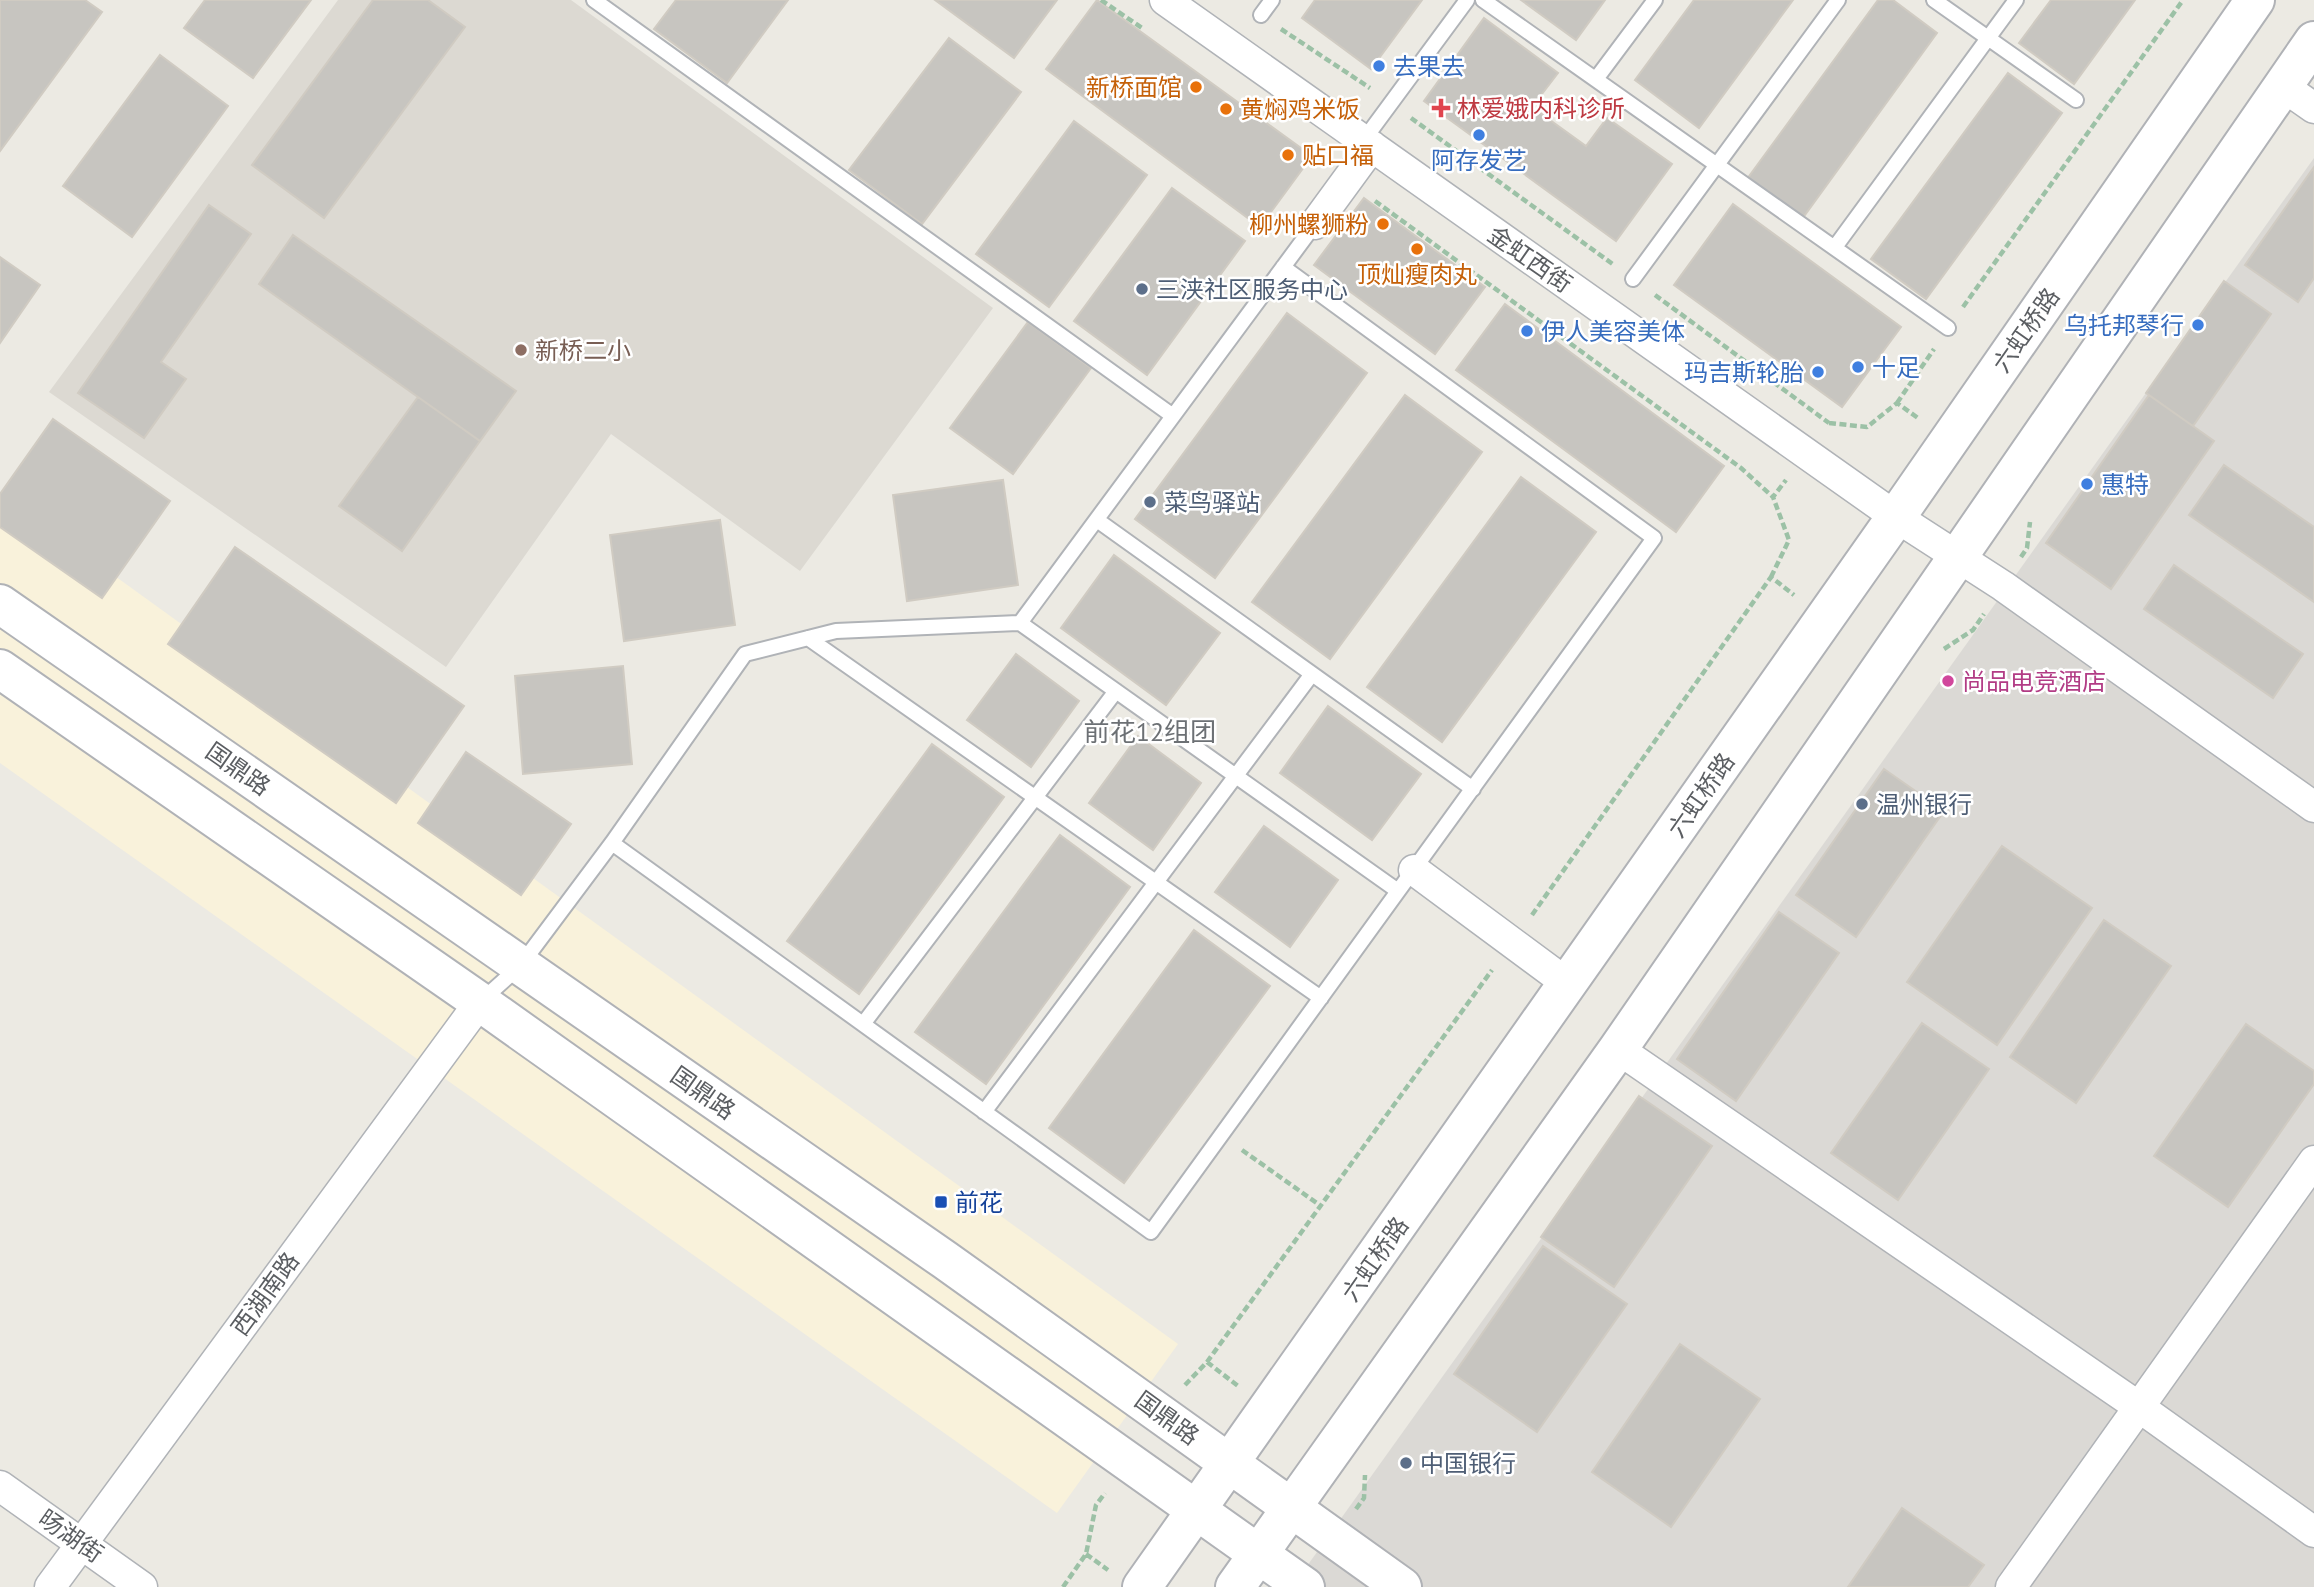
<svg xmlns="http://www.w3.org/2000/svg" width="2314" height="1587" viewBox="0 0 2314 1587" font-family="'PT Sans','Noto Sans SC',sans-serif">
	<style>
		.commercial { fill: #f9f2db }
		.industrial { fill: #dbd9d5 }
		.education { fill: #dcd9d2 }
		.building { fill: #c7c5c0; stroke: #d0cbc2; stroke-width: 2 }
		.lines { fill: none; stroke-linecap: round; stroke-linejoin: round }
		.lane-casing { stroke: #b0b3b7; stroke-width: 18 }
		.street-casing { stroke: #b0b3b7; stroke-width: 33 }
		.secondary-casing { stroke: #b0b2b6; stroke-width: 42 }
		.path { stroke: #9cc1a6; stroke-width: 4.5; stroke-dasharray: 7 3.5; stroke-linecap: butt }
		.lane { stroke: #fff; stroke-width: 14 }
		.street { stroke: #fff; stroke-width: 30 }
		.secondary { stroke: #fff; stroke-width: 38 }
		.shop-dot { fill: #3f7fe0; stroke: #fff; stroke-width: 2.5 }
		.food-dot { fill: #e8710a; stroke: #fff; stroke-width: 2.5 }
		.health-dot { fill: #e0444e; stroke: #fff; stroke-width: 2.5 }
		.service-dot { fill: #5c6f8a; stroke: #fff; stroke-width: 2.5 }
		.education-dot { fill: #8d6e63; stroke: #fff; stroke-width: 2.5 }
		.hotel-dot { fill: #d1479c; stroke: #fff; stroke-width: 2.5 }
		.transit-dot { fill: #1a4fb4; stroke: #fff; stroke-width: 2.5 }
		.labels { text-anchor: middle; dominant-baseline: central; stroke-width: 5; stroke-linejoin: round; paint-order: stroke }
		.shop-label { font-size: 24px; fill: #366cbe; stroke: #fff; text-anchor: start }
		.food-label { font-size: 24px; fill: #c56008; stroke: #fff; text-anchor: end }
		.health-label { font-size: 24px; fill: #be3a42; stroke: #fff; text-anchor: start }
		.street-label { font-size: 24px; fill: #5b5e62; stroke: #fff }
		.service-label { font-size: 24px; fill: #4e5e75; stroke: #fff; text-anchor: start }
		.education-label { font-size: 24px; fill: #785e54; stroke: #fff; text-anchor: start }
		.hotel-label { font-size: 24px; fill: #b23c85; stroke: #fff; text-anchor: start }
		.transit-label { font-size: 24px; fill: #164399; stroke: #fff; text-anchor: start }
		.neighbourhood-label { font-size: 26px; fill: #6c7074; stroke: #fff }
	</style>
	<rect width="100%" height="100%" fill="#eceae3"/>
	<!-- commercial -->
	<path class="commercial" d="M0,493L1178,1344L1057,1513L0,763Z"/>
	<!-- industrial -->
	<path class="industrial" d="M2314,158V1587H1292Z"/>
	<!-- education -->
	<path class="education" d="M338,0H571L993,308L800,571L611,434L446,667L49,392Z"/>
	<!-- building -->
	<path class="building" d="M0,0H85L102,12L0,151Z
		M205,0H311L253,78L184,28Z
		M373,0H428L465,27L324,218L252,165Z
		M676,0H788L727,83L654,29Z
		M935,0H1057L1014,58Z
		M1097,0L1312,156L1260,227L1046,69Z
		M1315,0H1422L1371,69L1302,18Z
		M1521,0H1605L1576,40Z
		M1694,0H1793L1699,128L1635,80Z
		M1878,0H1893L1937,33L1802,219L1747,179Z
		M2051,0H2135L2074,84L2019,43Z
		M1484,18L1558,73L1532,107L1586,146L1607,118L1672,164L1616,241L1424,101Z
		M949,38L1021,92L922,224L849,170Z
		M160,55L228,106L132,237L63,186Z
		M2008,73L2062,113L1926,299L1871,259Z
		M1074,121L1147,175L1049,307L976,254Z
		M2314,167V278L2298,302L2245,265Z
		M1172,188L1245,241L1147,375L1074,321Z
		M1364,198L1485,287L1435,354L1314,265Z
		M1733,204L1901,327L1842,407L1674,285Z
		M209,205L251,234L161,362L186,379L144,438L78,393Z
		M293,235L516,391L480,441L259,284Z
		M0,257L40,285L0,343Z
		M2224,281L2271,314L2193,426L2146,393Z
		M1505,304L1724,466L1676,532L1456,370Z
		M1287,313L1367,373L1215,578L1135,519Z
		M1028,322L1091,368L1013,474L950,428Z
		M1405,395L1482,452L1330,659L1252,602Z
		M2149,395L2214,441L2111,589L2046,543Z
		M418,397L480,441L402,551L339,506Z
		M53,419L170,501L102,598L0,527V494Z
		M2224,465L2314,527V602L2189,515Z
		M1521,477L1596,532L1442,742L1367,687Z
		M1003,480L1018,585L907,601L893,495Z
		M720,520L735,625L624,641L610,535Z
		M235,547L464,706L396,803L168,644Z
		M1114,555L1220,633L1166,705L1061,628Z
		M2174,565L2303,654L2273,698L2144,609Z
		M1016,654L1079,701L1031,767L967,720Z
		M623,666L632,764L523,774L515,676Z
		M1328,706L1421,774L1372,840L1280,773Z
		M1138,736L1201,783L1153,850L1089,803Z
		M932,744L1004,797L859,994L787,941Z
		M466,752L571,824L521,895L418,823Z
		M1884,769L1944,811L1856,937L1796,895Z
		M1264,826L1338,880L1290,947L1215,892Z
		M1060,835L1130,887L986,1084L915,1032Z
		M2002,846L2092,908L1997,1045L1907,982Z
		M1779,912L1839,953L1736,1101L1677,1059Z
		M2104,920L2171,966L2076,1103L2010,1057Z
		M1194,930L1270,986L1124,1183L1049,1128Z
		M1922,1023L1989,1069L1898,1200L1831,1153Z
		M2246,1024L2314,1071V1084L2228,1207L2154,1156Z
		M1639,1096L1712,1146L1614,1287L1541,1237Z
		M1543,1246L1627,1304L1537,1432L1454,1374Z
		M1680,1344L1760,1399L1671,1527L1592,1472Z
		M1902,1508L1984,1565L1968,1587H1848Z"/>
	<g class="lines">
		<defs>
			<path id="lane" d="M594,0L1173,416
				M1483,0L1948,328
				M1934,0L2076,100
				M1261,15L1272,0
				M1596,79L1655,0
				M1363,141L1467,0
				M1835,247L2016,0
				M1633,279L1838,0
				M1097,520L1473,789
				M1020,623L1398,891
				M808,638L1321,998
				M612,843L1151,1232L1654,538L1283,267
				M481,1001L520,966L612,843L745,654L836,631L1020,623L1315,224
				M863,1024L1116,691
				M984,1112L1312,674"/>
			<path id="street" d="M1165,0L1896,517L2003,586L2314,807
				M2284,87L2314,108
				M1315,224L1372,146
				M1414,870L1568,984
				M1618,1049L2139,1407L2314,1532
				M0,1486L142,1587
				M50,1587L480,1002
				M2011,1587L2314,1161"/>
			<path id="secondary" d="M0,604L945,1260L1402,1587
				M0,669L480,1002L1305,1587
				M1142,1587L1896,517L2255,0
				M1235,1587L1618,1049L2314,41"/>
		</defs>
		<!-- lane casing -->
		<use href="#lane" class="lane-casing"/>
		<!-- street casing -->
		<use href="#street" class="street-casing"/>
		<!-- secondary casing -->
		<use href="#secondary" class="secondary-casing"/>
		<!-- path -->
		<path class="path" d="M1101,0L1142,28
			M1281,29L1370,88
			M1411,118L1614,265
			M1375,201L1741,468L1773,497
			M1655,295L1829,423
			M1963,307L2183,0
			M1897,403L1934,349
			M1829,423L1867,427L1897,403L1918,418
			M2021,557L2027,548L2030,522
			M1771,577L1789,540L1773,497L1786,480
			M1944,649L1973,630L1984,614
			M1532,915L1771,577L1794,595
			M1242,1150L1321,1206
			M1207,1362L1238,1386
			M1185,1385L1207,1362L1492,970
			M1356,1509L1364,1498L1365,1475
			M1086,1554L1108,1570
			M1063,1587L1086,1554L1096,1505L1105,1493"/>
		<!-- lane -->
		<use href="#lane" class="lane"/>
		<!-- street -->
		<use href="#street" class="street"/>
		<!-- secondary -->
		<use href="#secondary" class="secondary"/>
	</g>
	<!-- markers -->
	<g class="shop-dot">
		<circle cx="1379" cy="66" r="7"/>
		<circle cx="1479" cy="135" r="7"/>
		<circle cx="2198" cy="325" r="7"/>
		<circle cx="1527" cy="331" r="7"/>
		<circle cx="1858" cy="367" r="7"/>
		<circle cx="1818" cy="372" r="7"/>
		<circle cx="2087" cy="484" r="7"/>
	</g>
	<g class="food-dot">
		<circle cx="1196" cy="87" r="7"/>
		<circle cx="1226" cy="109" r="7"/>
		<circle cx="1288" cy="155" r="7"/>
		<circle cx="1383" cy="224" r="7"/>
		<circle cx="1417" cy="249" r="7"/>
	</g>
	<path class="health-dot" d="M1437.5 97.5h7v7h7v7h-7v7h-7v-7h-7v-7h7z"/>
	<g class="service-dot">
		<circle cx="1142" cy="289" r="7"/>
		<circle cx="1150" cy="502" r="7"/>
		<circle cx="1862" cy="804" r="7"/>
		<circle cx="1406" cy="1463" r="7"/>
	</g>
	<circle class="education-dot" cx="521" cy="350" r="7"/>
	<circle class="hotel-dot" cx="1948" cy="681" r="7"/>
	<rect class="transit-dot" x="934" y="1195" width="14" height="14" rx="3.5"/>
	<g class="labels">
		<!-- shop labels -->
		<g class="shop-label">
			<text x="1393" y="66">去果去</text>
			<text x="1479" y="160" text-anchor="middle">阿存发艺</text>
			<text x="2184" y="325" text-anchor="end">乌托邦琴行</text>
			<text x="1541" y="331">伊人美容美体</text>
			<text x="1872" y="367">十足</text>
			<text x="1804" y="372" text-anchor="end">玛吉斯轮胎</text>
			<text x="2101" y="484">惠特</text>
		</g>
		<!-- food labels -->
		<g class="food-label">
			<text x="1182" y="87">新桥面馆</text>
			<text x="1240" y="109" text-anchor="start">黄焖鸡米饭</text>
			<text x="1302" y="155" text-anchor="start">贴口福</text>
			<text x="1369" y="224">柳州螺狮粉</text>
			<text x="1417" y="274" text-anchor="middle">顶灿瘦肉丸</text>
		</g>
		<!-- health labels -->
		<g class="health-label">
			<text x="1457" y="108">林爱娥内科诊所</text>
		</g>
		<!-- street labels -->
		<g class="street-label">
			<text transform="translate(1530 259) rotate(35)">金虹西街</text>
			<text transform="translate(2026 330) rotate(-55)">六虹桥路</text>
			<text transform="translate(238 769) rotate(35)">国鼎路</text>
			<text transform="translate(1701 795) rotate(-55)">六虹桥路</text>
			<text transform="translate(703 1093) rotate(35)">国鼎路</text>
			<text transform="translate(1375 1259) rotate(-55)">六虹桥路</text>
			<text transform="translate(265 1294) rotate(-54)">西湖南路</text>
			<text transform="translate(1167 1418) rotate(36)">国鼎路</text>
			<text transform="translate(71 1536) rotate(35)">旸湖街</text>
		</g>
		<!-- service labels -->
		<g class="service-label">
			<text x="1156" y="289">三浃社区服务中心</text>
			<text x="1164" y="502">菜鸟驿站</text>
			<text x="1876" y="804">温州银行</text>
			<text x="1420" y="1463">中国银行</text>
		</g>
		<!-- education labels -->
		<g class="education-label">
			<text x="535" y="350">新桥二小</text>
		</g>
		<!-- hotel labels -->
		<g class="hotel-label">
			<text x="1962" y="681">尚品电竞酒店</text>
		</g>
		<!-- transit labels -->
		<g class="transit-label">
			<text x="955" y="1202">前花</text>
		</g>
		<!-- neighbourhood labels -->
		<g class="neighbourhood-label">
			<text x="1150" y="731">前花12组团</text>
		</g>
	</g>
</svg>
